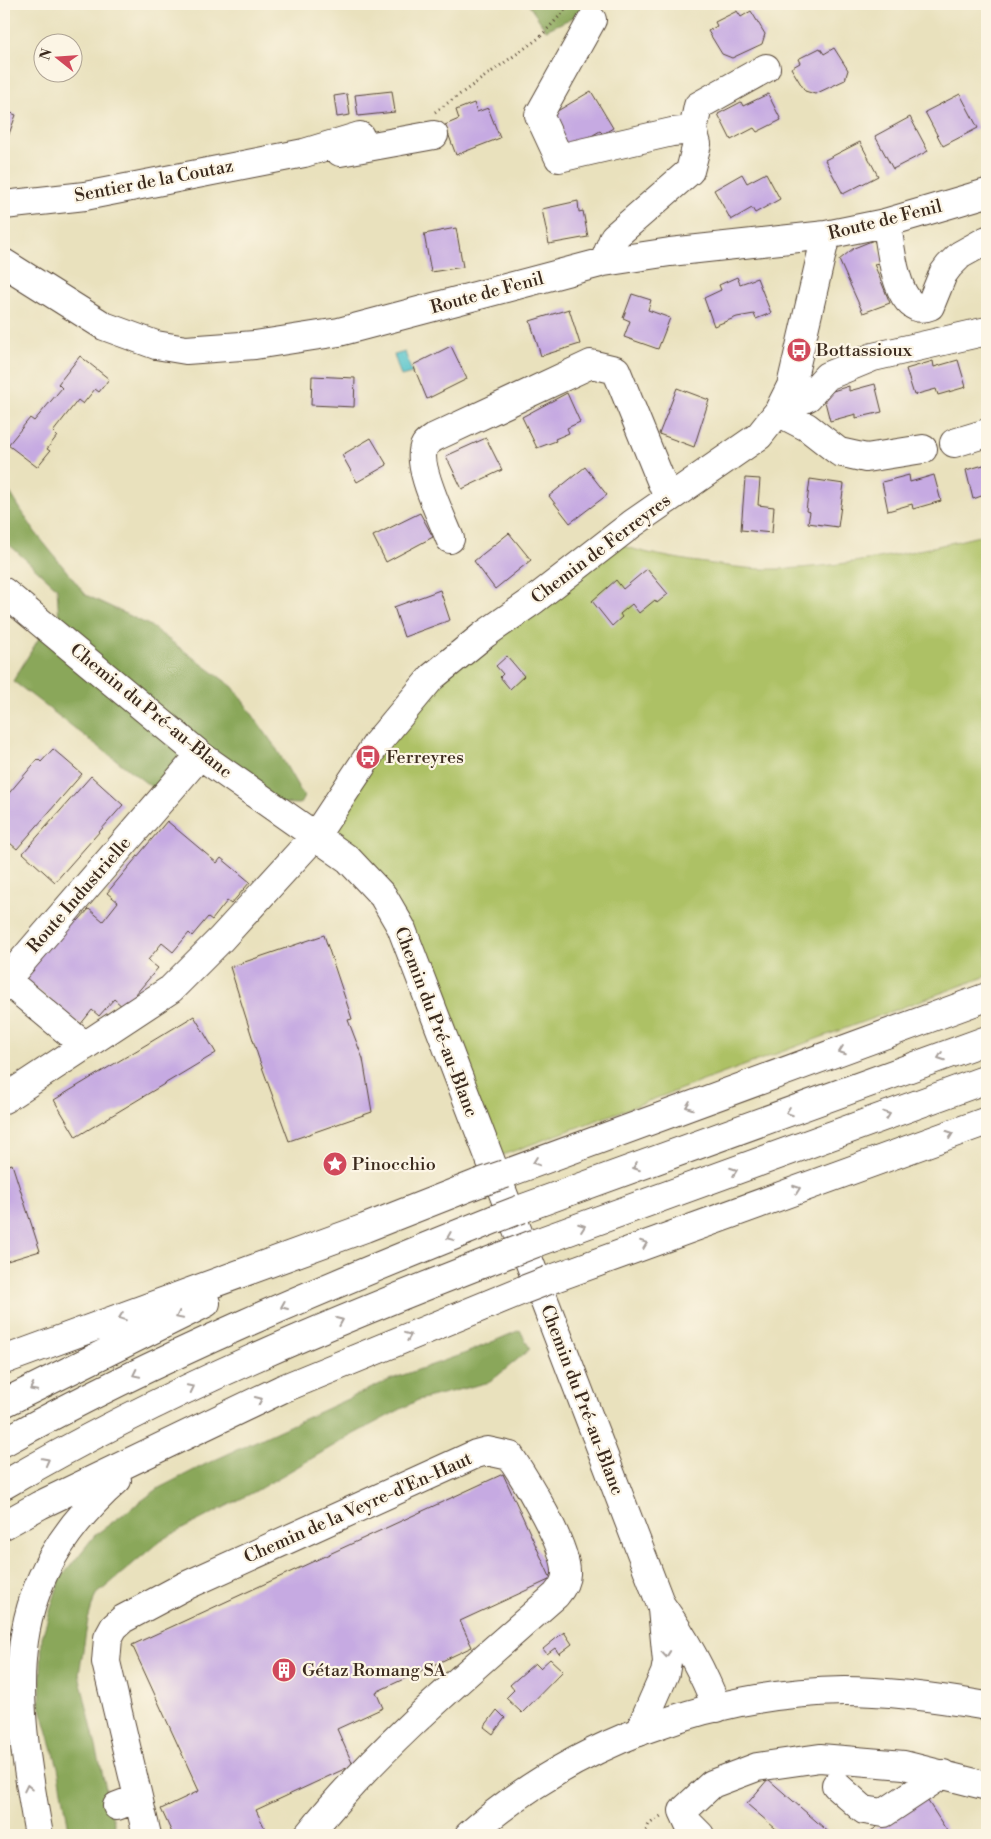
<svg xmlns="http://www.w3.org/2000/svg" width="991" height="1839" viewBox="0 0 991 1839" font-family="'Libre Bodoni',serif">
	<style>
		.green { fill: #adc165; stroke: #747642 }
		.forest { fill: #8aa75a; stroke: #62683c }
		.water { fill: #58c5cc; stroke: #4a7875 }
		.building { fill: #c6aae2 }
		.lines { fill: none; stroke-linecap: round; stroke-linejoin: round }
		.minor-casing { stroke: #554536; stroke-width: 30 }
		.major-casing { stroke: #554536; stroke-width: 30 }
		.highway-casing { stroke: #554536; stroke-width: 30 }
		.path { stroke: #554536; stroke-width: 3; stroke-dasharray: 1 4; stroke-linecap: butt }
		.minor { stroke: #fff; stroke-width: 28 }
		.major { stroke: #fff; stroke-width: 28 }
		.highway { stroke: #fff; stroke-width: 28 }
		.highway-bridge-casing { stroke: #554536; stroke-width: 30; stroke-linecap: butt }
		.highway-bridge { stroke: #fff; stroke-width: 28 }
		.oneway { stroke: #a79f9a }
		.labels { text-anchor: middle; dominant-baseline: central; stroke-width: 4.5; stroke-linejoin: round; paint-order: stroke }
		.street-label { font-size: 18px; fill: #3b2a1e; stroke: #fcf5e5 }
		.poi-label { font-size: 18px; fill: #3b2a1e; stroke: #fcf5e5; text-anchor: start }
	</style>
	<rect width="100%" height="100%" fill="#fcf5e5"/>
	<filter id="ink" filterUnits="userSpaceOnUse"><feTurbulence type="fractalNoise" baseFrequency=".02" numOctaves="2"/><feDisplacementMap in="SourceGraphic" scale="10" xChannelSelector="R" yChannelSelector="G"/><feConvolveMatrix kernelMatrix="1 2 1 2 8 2 1 2 1" color-interpolation-filters="sRGB"/></filter>
	<filter id="wash" filterUnits="userSpaceOnUse"><feTurbulence type="fractalNoise" baseFrequency=".0096" numOctaves="4" result="noise"/><feDisplacementMap in="SourceGraphic" scale="20" xChannelSelector="R" yChannelSelector="G"/><feGaussianBlur stdDeviation="1.12" result="paint"/><feColorMatrix in="noise" values="0 0 0 0 0 0 0 0 0 0 0 0 0 0 0 0 0 1.4 0 .05"/><feComposite in="paint" operator="in"/></filter>
	<g filter="url(#wash)">
		<rect width="100%" height="100%" fill="#e9e1bd"/>
		<!-- green -->
		<path class="green" d="M987,534V976L489,1160L401,927L316,835L394,720L610,541C636,552 663,556 691,561C720,565 749,570 778,569C848,567 919,551 987,534Z"/>
		<!-- forest -->
		<path class="forest" d="M528,4H602L546,30Z
			M4,483L35,532L86,595L149,625L233,687L276,748L304,797L300,804L269,803L179,738L178,766L158,792L13,681L39,638L59,621L57,588L4,540Z
			M520,1330L530,1349L490,1382L418,1400L352,1435L254,1492L161,1540L95,1596L88,1620L79,1674L117,1835H70L58,1767L40,1705L42,1637L60,1579L95,1535L159,1488L206,1464L389,1380L466,1353Z"/>
		<!-- water -->
		<path class="water" d="M405,352L412,373L401,376L394,355Z"/>
		<g id="blocks">
			<!-- building -->
			<path class="building" d="M737,11L741,17L751,11L765,34L762,44L732,58L722,54L708,31L717,26L715,22Z
				M820,48L824,54L834,48L848,70L845,80L815,94L805,91L791,68L800,63L798,59Z
				M392,91L395,112L358,116L355,95Z
				M591,91L613,128L603,134L600,131L569,149L549,116Z
				M347,94L350,115L337,117L334,96Z
				M768,94L781,120L757,132L754,128L731,140L718,114L741,102L743,106Z
				M960,94L978,128L943,146L925,112Z
				M474,103L477,112L488,108L500,138L456,155L445,125L459,119L456,110Z
				M4,110L16,115L6,142H4Z
				M910,117L928,151L893,169L875,136Z
				M860,142L878,176L843,194L825,160Z
				M766,173L780,199L755,213L752,208L731,220L714,190L742,174L747,183Z
				M578,201L579,212L583,211L588,237L549,244L542,209Z
				M456,228L463,267L431,272L424,234Z
				M874,240L884,262L874,264L890,303L863,313L839,260L854,248Z
				M737,277L740,284L757,278L771,313L756,319L754,314L737,317L714,326L704,298L721,290L719,285Z
				M632,294L651,300L648,310L670,318L658,349L624,337L630,321L623,318Z
				M569,309L580,344L541,356L530,321Z
				M451,346L467,379L427,399L413,365Z
				M80,356L109,379L99,392L95,389L83,404L78,400L53,432L57,436L47,449L50,451L37,467L8,445L30,418L34,421L62,388L58,384Z
				M958,360L966,387L938,395L936,389L914,395L906,369L933,361L934,367Z
				M312,376L355,378L354,407L311,405Z
				M875,384L882,412L856,418V414L830,421L823,394L849,386V391Z
				M677,388L709,400L694,447L659,434Z
				M567,393L580,422L567,428L569,433L555,439L556,441L537,448L522,417Z
				M371,438L387,465L357,482L342,455Z
				M486,438L502,470L462,489L446,456Z
				M987,464V494L973,499L966,470Z
				M585,467L607,495L570,523L549,496Z
				M909,475L910,482L934,475L941,501L913,509L912,504L888,511L882,482Z
				M745,478L760,479L758,505L774,507L772,533L741,530Z
				M810,479L844,484L838,527L808,523L810,512L806,511Z
				M420,513L433,537L386,562L373,536Z
				M509,533L531,560L495,589L474,561Z
				M647,569L668,594L657,603L655,600L639,613L632,604L620,614L622,617L612,626L592,601L616,580L623,589Z
				M440,590L450,620L404,637L394,607Z
				M507,656L524,676L510,689L500,677L503,674L496,666Z
				M53,749L82,774L17,849L4,838V808L6,805L4,799L38,759L41,762Z
				M91,776L123,805L55,882L23,853Z
				M167,821L217,863L221,858L250,882L231,904L227,901L212,920L208,917L192,936L189,933L173,952L162,943L148,960L158,968L124,1008L114,999L99,1016L92,1010L80,1025L19,974L69,914L78,921L89,909L103,921L118,902L107,893Z
				M324,935L352,1019L348,1020L363,1059L372,1112L289,1141L258,1056L230,967Z
				M194,1016L216,1053L76,1137L54,1100Z
				M12,1164L40,1251L4,1262V1167Z
				M503,1474L551,1579L460,1621L472,1647L376,1692L383,1708L337,1729L353,1765L256,1810L268,1835H173L161,1809L199,1791L132,1645Z
				M564,1632L572,1644L559,1654L555,1648L547,1654L543,1649Z
				M550,1659L563,1671L522,1713L506,1698L514,1690L510,1685L535,1663L540,1668Z
				M497,1710L505,1718L493,1734L484,1727Z
				M768,1779L832,1835H783L747,1804Z
				M924,1795L947,1831L940,1835H865Z"/>
		</g>
	</g>
	<g filter="url(#ink)">
		<use href="#blocks" fill-opacity="0" stroke="#554536" stroke-width="1"/>
		<g class="lines">
			<defs>
				<path id="minor" d="M592,20L539,115L559,158L672,132L693,130
					M340,152L434,135
					M4,205L85,196L304,153L360,136
					M887,223C890,244 896,320 930,306L943,274L949,266L960,255L987,240
					M604,262L614,237L690,171L697,144L693,130L698,106L766,68
					M4,263L104,326L156,345L186,350L255,345L339,332L604,262L670,252L826,235L885,223L987,193
					M778,412L808,397L827,376L873,357L987,331
					M778,412L807,427L839,452L866,458L923,449
					M954,443L987,433
					M450,539C443,520 414,463 425,445C427,442 432,439 435,437L591,364L616,370L668,498
					M4,592L204,758L348,859L383,896L401,927L661,1605C684,1637 703,1671 717,1708
					M85,1046L6,980L200,755
					M4,1099L171,989L221,939L316,835L377,743L432,677L485,634L534,600L632,524L759,436L778,412L791,386L826,235
					M639,1732L665,1673L667,1662L662,1609
					M836,1785L864,1810L884,1813L943,1774
					M117,1806L138,1798
					M147,1835L106,1662L108,1638L114,1627L123,1619L183,1587L476,1454L487,1451L510,1456C526,1480 568,1548 566,1574C566,1582 561,1589 556,1595C470,1671 380,1745 308,1835
					M700,1835L689,1824L683,1811L712,1784L757,1767L820,1758L904,1765L987,1786"/>
				<path id="major" d="M469,1835C570,1745 708,1693 844,1691C892,1691 940,1698 987,1706"/>
				<path id="highway" d="M505,1174L987,997
					M521,1209L987,1040
					M536,1243L987,1079
					M549,1280L987,1121
					M4,1360L365,1228L479,1183
					M4,1403L206,1303
					M4,1442C161,1355 328,1286 495,1219
					M4,1485C164,1391 337,1320 510,1253
					M4,1525L40,1505L282,1389L523,1290
					M39,1835C12,1686 0,1584 117,1480"/>
			</defs>
			<!-- minor casing -->
			<use href="#minor" class="minor-casing"/>
			<!-- major casing -->
			<use href="#major" class="major-casing"/>
			<!-- highway casing -->
			<use href="#highway" class="highway-casing"/>
			<!-- path -->
			<path class="path" d="M561,4L566,10
				M435,112L539,38L571,4
				M644,1835L649,1824L661,1816"/>
			<!-- minor -->
			<use href="#minor" class="minor"/>
			<!-- major -->
			<use href="#major" class="major"/>
			<!-- highway -->
			<use href="#highway" class="highway"/>
			<defs>
				<path id="highway-bridge" d="M479,1183L505,1174
					M495,1219L521,1209
					M510,1253L536,1243
					M523,1290L549,1280"/>
			</defs>
			<!-- highway-bridge casing -->
			<use href="#highway-bridge" class="highway-bridge-casing"/>
			<!-- highway-bridge -->
			<use href="#highway-bridge" class="highway-bridge"/>
		</g>
		<!-- one-way arrows -->
		<defs><path id="oneway-chevron" d="M-2-3.5L2.5 0L-2 3.5" fill="none" stroke-width="1.6" stroke-linecap="round" stroke-linejoin="round" transform="scale(1.25)"/></defs>
		<g class="oneway">
			<use href="#oneway-chevron" transform="translate(842 1051) rotate(160)"/>
			<use href="#oneway-chevron" transform="translate(941 1057) rotate(160)"/>
			<use href="#oneway-chevron" transform="translate(689 1106) rotate(160)"/>
			<use href="#oneway-chevron" transform="translate(789 1112) rotate(160)"/>
			<use href="#oneway-chevron" transform="translate(887 1115) rotate(-20)"/>
			<use href="#oneway-chevron" transform="translate(950 1134) rotate(-20)"/>
			<use href="#oneway-chevron" transform="translate(536 1162) rotate(160)"/>
			<use href="#oneway-chevron" transform="translate(636 1167) rotate(160)"/>
			<use href="#oneway-chevron" transform="translate(734 1171) rotate(-20)"/>
			<use href="#oneway-chevron" transform="translate(797 1189) rotate(-20)"/>
			<use href="#oneway-chevron" transform="translate(582 1227) rotate(-20)"/>
			<use href="#oneway-chevron" transform="translate(450 1237) rotate(158)"/>
			<use href="#oneway-chevron" transform="translate(644 1244) rotate(-21)"/>
			<use href="#oneway-chevron" transform="translate(284 1306) rotate(157)"/>
			<use href="#oneway-chevron" transform="translate(179 1316) rotate(154)"/>
			<use href="#oneway-chevron" transform="translate(122 1317) rotate(160)"/>
			<use href="#oneway-chevron" transform="translate(340 1321) rotate(-23)"/>
			<use href="#oneway-chevron" transform="translate(408 1336) rotate(-22)"/>
			<use href="#oneway-chevron" transform="translate(136 1374) rotate(154)"/>
			<use href="#oneway-chevron" transform="translate(33 1388) rotate(153)"/>
			<use href="#oneway-chevron" transform="translate(191 1388) rotate(-26)"/>
			<use href="#oneway-chevron" transform="translate(259 1400) rotate(-25)"/>
			<use href="#oneway-chevron" transform="translate(46 1461) rotate(-28)"/>
			<use href="#oneway-chevron" transform="translate(666 1654) rotate(85)"/>
			<use href="#oneway-chevron" transform="translate(28 1788) rotate(-102)"/>
		</g>
	</g>
	<!-- icons -->
	<defs>
		<symbol id="bus-disc" viewBox="-11 -11 22 22"><circle r="9.5" fill="#d1495b" stroke="#fcf5e5"/><path d="M-5-6H5V4H4V6H2V4H-2V6H-4V4H-5ZM-3.5-4V0h7V-4ZM-3.5 1.2v1.5H-2V1.2ZM2 1.2v1.5H3.5V1.2Z" fill="#fff"/></symbol>
		<symbol id="sight-disc" viewBox="-11 -11 22 22"><circle r="9.5" fill="#d1495b" stroke="#fcf5e5"/><path d="M0-6L1.8-2.2L6-1.7L2.9 1.2L3.7 5.4L0 3.3L-3.7 5.4L-2.9 1.2L-6-1.7L-1.8-2.2Z" fill="#fff"/></symbol>
		<symbol id="building-disc" viewBox="-11 -11 22 22"><circle r="9.5" fill="#d1495b" stroke="#fcf5e5"/><path d="M-4-6H4V6H1V3H-1V6H-4ZM-2.5-4.3h1.7v1.8h-1.7ZM.8-4.3h1.7v1.8H.8ZM-2.5-1h1.7V.8h-1.7ZM.8-1h1.7V.8H.8Z" fill="#fff"/></symbol>
	</defs>
	<g fill-rule="evenodd">
		<use href="#bus-disc" x="785" y="336" width="28" height="28"/>
		<use href="#bus-disc" x="354" y="743" width="28" height="28"/>
		<use href="#sight-disc" x="321" y="1150" width="28" height="28"/>
		<use href="#building-disc" x="270" y="1656" width="28" height="28"/>
	</g>
	<g class="labels">
		<!-- street labels -->
		<g class="street-label">
			<text transform="translate(154 181) rotate(-11)">Sentier de la Coutaz</text>
			<text transform="translate(885 220) rotate(-14)">Route de Fenil</text>
			<text transform="translate(487 293) rotate(-15)">Route de Fenil</text>
			<text transform="translate(601 549) rotate(-37)">Chemin de Ferreyres</text>
			<text transform="translate(151 711) rotate(39)">Chemin du Pré-au-Blanc</text>
			<text transform="translate(79 895) rotate(-49)">Route Industrielle</text>
			<text transform="translate(436 1022) rotate(69)">Chemin du Pré-au-Blanc</text>
			<text transform="translate(582 1400) rotate(69)">Chemin du Pré-au-Blanc</text>
			<text transform="translate(358 1508) rotate(-24)">Chemin de la Veyre-d'En-Haut</text>
		</g>
		<!-- poi labels -->
		<g class="poi-label">
			<text x="816" y="350">Bottassioux</text>
			<text x="386" y="757">Ferreyres</text>
			<text x="352" y="1164">Pinocchio</text>
			<text x="302" y="1670">Gétaz Romang SA</text>
		</g>
	</g>
	<!-- margin -->
	<rect width="991" height="1839" fill="none" stroke="#fcf5e5" stroke-width="20"/>
	<!-- north arrow -->
	<g transform="translate(58 58) rotate(287)"><circle r="24" fill="#fcf5e5" stroke="#afa495"/>
	<path d="M0-4L9 19L0 12L-9 19Z" fill="#d1495b"/>
	<text y="-8" font-size="14" font-weight="bold" text-anchor="middle" fill="#3b2a1e">N</text>
	</g>
</svg>
